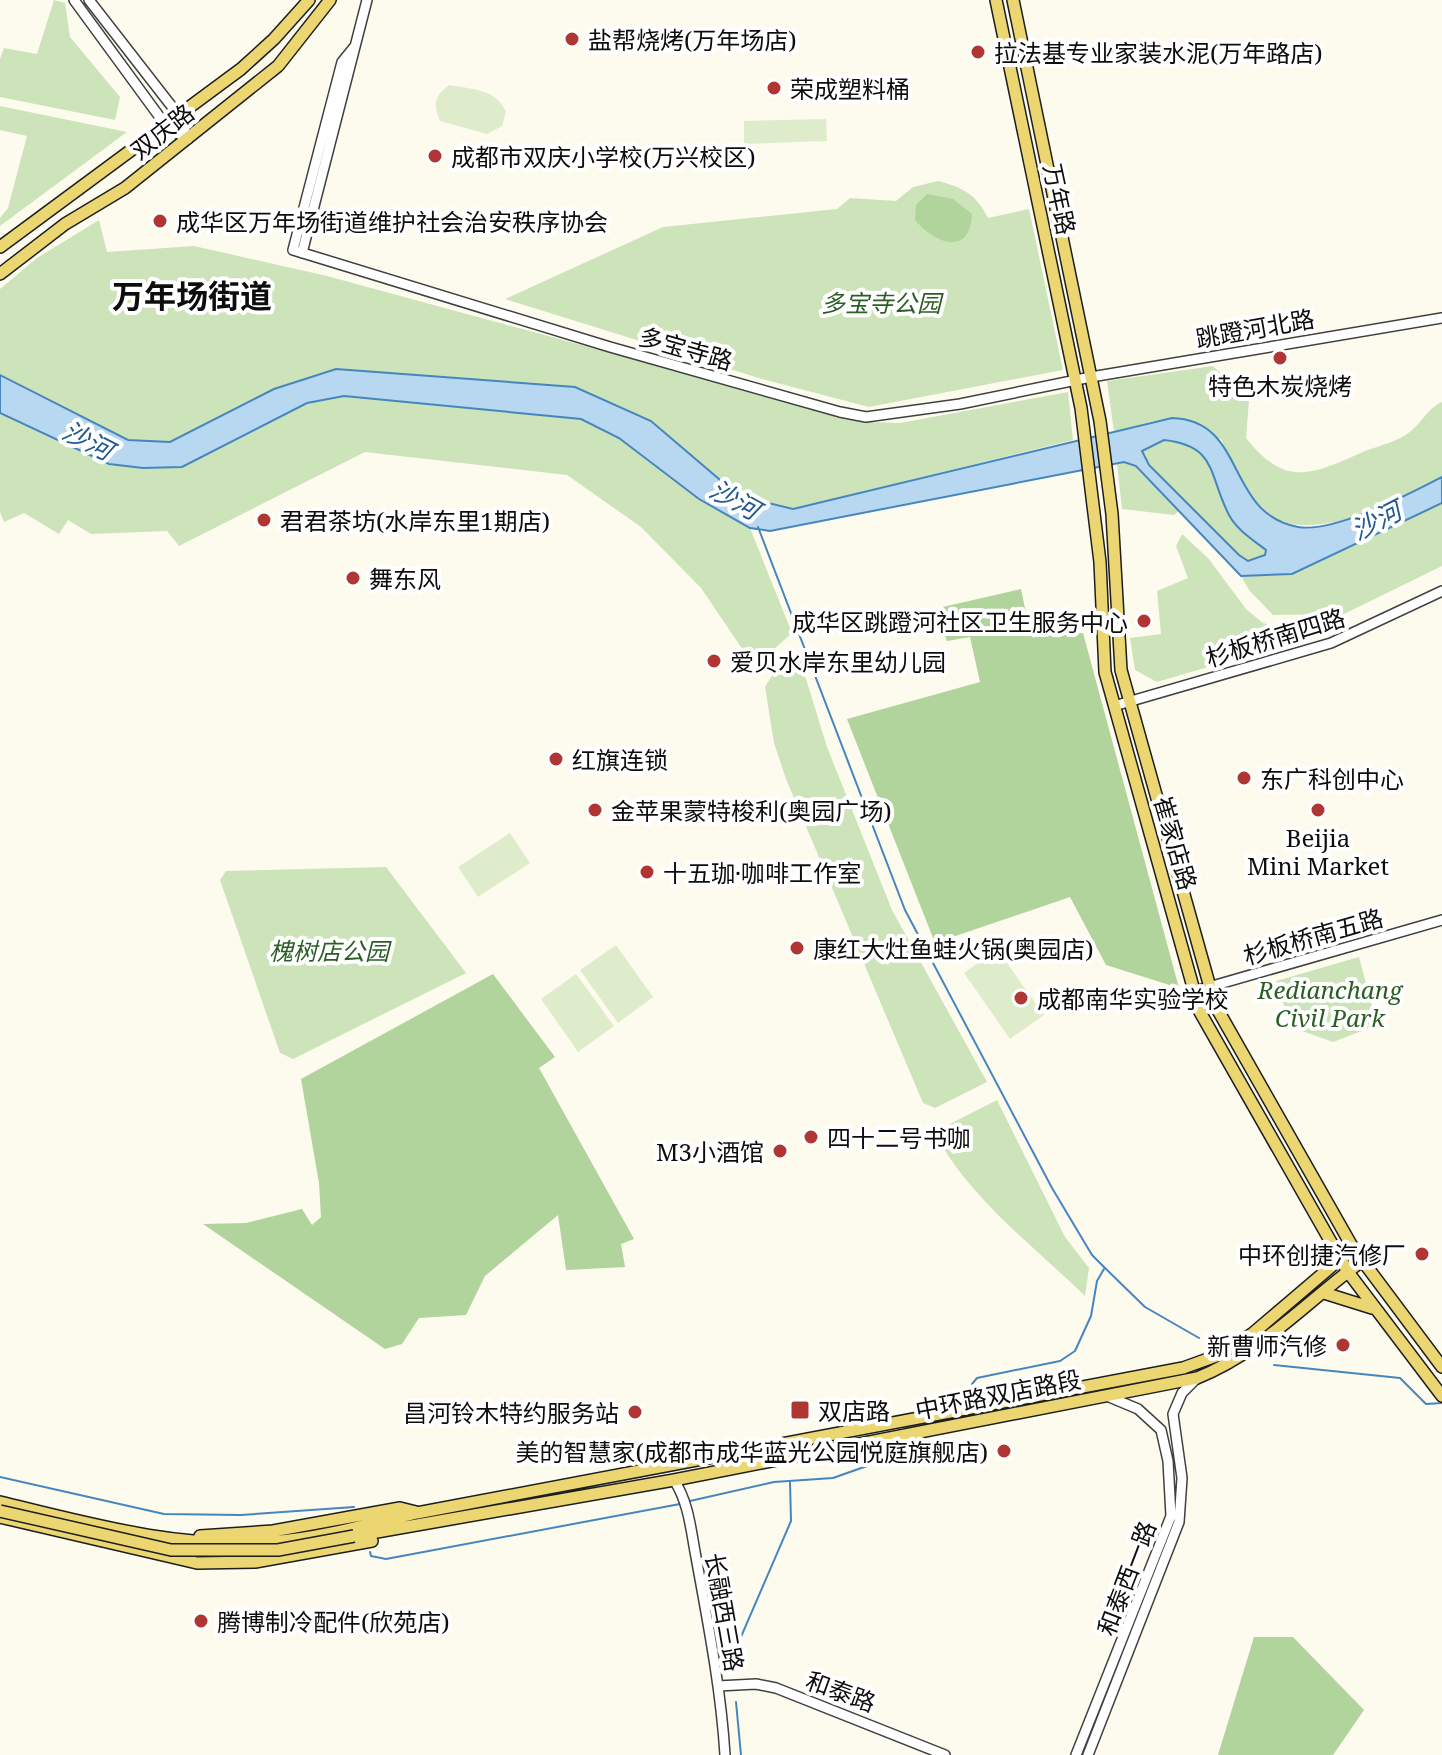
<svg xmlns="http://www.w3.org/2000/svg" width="1442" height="1755" viewBox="0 0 1442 1755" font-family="'Noto Serif','Noto Sans SC',serif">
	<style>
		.green { fill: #cde4bb }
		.forest { fill: #b1d39c }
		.pitch { fill: #dfeccc }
		.water { fill: #b8d7f0; stroke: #4686bf; stroke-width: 2; fill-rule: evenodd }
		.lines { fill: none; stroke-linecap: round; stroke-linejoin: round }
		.stream { stroke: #4686bf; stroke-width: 2 }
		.minor-casing { stroke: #404040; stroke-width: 12 }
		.major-casing { stroke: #1e1e1e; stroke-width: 14 }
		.minor { stroke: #fff; stroke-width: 9 }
		.major { stroke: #ebd671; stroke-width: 11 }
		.major-bridge-casing { stroke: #1e1e1e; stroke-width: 14; stroke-linecap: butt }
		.major-bridge { stroke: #ebd671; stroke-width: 11 }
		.poi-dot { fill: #af3633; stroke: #fff; stroke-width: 3 }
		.labels { text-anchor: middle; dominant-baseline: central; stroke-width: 8; stroke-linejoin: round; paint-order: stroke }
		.poi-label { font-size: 24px; fill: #0d0d0d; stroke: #fff; text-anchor: start }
		.street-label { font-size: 24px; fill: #0d0d0d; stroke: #fff }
		.park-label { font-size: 24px; font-style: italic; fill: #2b5e24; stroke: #fff }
		.water-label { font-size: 26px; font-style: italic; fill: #235992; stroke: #fff }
		.district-label { font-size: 32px; font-weight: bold; fill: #0d0d0d; stroke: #fff }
	</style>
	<rect width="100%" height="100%" fill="#fdfbee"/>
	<!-- green -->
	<path class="green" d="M54,0L65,3L70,37L120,97L115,120L0,97V59L4,48L37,54Z
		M0,106L127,132L0,226V218L8,208L27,136L0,130Z
		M938,181C964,188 976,194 988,218L1029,209L1063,370L869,407L762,379L505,299L663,227L837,209L850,198L896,201L913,187Z
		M99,220L107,252L194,246L327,276L865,422L900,423L1068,392L1073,440L793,509L739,496L651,421L336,369L274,390L171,442L128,440L0,375V289L37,258Z
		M1213,366L1249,400L1246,438C1287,490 1315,473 1365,451C1379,446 1399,441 1411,431C1423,421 1427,409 1442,402V477C1396,501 1299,555 1255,504C1240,487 1231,460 1221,439L1154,421L1114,432L1107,381Z
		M344,396L581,419L619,438L690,493L750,528L792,633L765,657L747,656L701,588L641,527L567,475L365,452L179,546L167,531L91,534L68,520L59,534L24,513L4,522L0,512V413L109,464L182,467L307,403Z
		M1163,440C1218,446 1208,475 1229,515C1238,530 1253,540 1266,550L1265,555L1248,561L1239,555L1150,465L1142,451Z
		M1123,462L1136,466L1180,510L1174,515L1122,509L1117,464Z
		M1442,503V566L1344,614L1273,615L1249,590L1241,576L1292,574Z
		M1182,534L1208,558L1246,609L1263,623L1285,629L1341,628L1157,682L1135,670L1130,638L1161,634L1157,591L1188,578L1176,546Z
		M799,656L827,747L892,910L987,1082L935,1108L923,1103L786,779L774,743L765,687L775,671Z
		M386,867L466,973L293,1059L280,1053L220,880L226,871Z
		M1359,957L1377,1025L1333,1042L1291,1027L1276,981Z
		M997,1100L1065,1237L1089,1268L1085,1296C1036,1248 974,1202 940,1142L944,1127Z"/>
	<!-- forest -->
	<path class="forest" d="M927,194L953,199L972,214C970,257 935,244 915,220L916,205Z
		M1021,589L1030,633H1083L1179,988L1106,965L1070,897L935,943L847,719L980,682L970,637L947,641L934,609Z
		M493,974L555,1057L539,1068L634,1239L621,1244L625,1267L566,1270L558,1215L485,1276L466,1315L419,1318L402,1344L385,1349L203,1224L246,1223L302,1209L312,1225L321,1217L319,1183L301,1079Z
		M1254,1637H1293L1364,1710L1333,1755H1218Z"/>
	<!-- pitch -->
	<path class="pitch" d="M449,85C472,89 497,89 506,112L502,126L487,134L440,121C433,103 434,97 449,85Z
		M826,119L827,141L744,144V121Z
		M510,833L530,863L478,897L458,867Z
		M616,945L653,997L618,1023L580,970Z
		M997,949L1044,1015L1010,1039L964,973Z
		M576,974L614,1026L578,1052L541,999Z"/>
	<!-- water -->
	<path class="water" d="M336,369L575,387L651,421L739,496L793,509L1172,418C1247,420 1225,514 1298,527C1335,533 1409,494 1442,477V503L1292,574L1241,576L1136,466L1124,462L770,531L750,528L699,499L619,438L581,419L344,396L307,403L182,467L143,468L109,464L0,413V375L128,440L170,442L274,389ZM1164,440C1218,446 1208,475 1229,515C1237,530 1253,540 1266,550L1265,555L1248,561L1239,555L1149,465L1142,451Z"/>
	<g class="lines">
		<!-- stream -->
		<path class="stream" d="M758,527L905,910L1052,1188L1092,1255L1105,1268L1145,1307L1199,1338
			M1274,1365L1400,1378L1426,1404L1442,1403
			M972,1384L977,1378L1060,1361L1075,1351L1091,1316L1097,1281L1104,1269
			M0,1477L164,1514L241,1515L354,1507
			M690,1501L774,1482L833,1478L867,1466
			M370,1552L371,1556L386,1559L680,1504
			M730,1671L731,1660L791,1521L790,1482
			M736,1702L741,1755"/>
		<defs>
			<path id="minor" d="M74,0L167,127L188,139
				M89,0L180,117L188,139
				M355,46L342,62L293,250L610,347L840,412L866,417L960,404L1091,377L1442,318
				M302,253L367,0
				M1114,706L1331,643L1442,591
				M1195,991L1442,920
				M674,1480C689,1503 691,1531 696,1557C708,1623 721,1689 725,1755
				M718,1686L756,1684L776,1688L945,1755
				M1076,1755L1171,1516L1168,1461L1161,1430L1138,1409L1107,1396
				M1088,1755L1179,1522L1182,1478L1173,1414L1182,1393L1197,1378"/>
			<path id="major" d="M996,0L1081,408L1100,562L1105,672L1200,1012L1348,1272L1442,1396
				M1013,0L1100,421L1112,514L1121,670L1215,1005L1353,1248L1442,1367
				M0,247L241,69L274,39L309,0
				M0,274L65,224L125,188L278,66L330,0
				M1324,1293L1372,1308
				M0,1502C91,1524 178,1549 272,1542C321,1538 370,1524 417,1513L1183,1368L1219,1355L1252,1334L1353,1248
				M0,1517L197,1563L255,1562L372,1541
				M200,1536L273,1531L400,1508L416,1512
				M354,1536L674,1480L1197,1378C1262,1352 1306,1302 1362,1261"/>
		</defs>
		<!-- minor casing -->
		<use href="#minor" class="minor-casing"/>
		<!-- major casing -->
		<use href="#major" class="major-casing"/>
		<!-- minor -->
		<use href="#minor" class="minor"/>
		<!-- major -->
		<use href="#major" class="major"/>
		<defs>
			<path id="major-bridge" d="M0,1511L171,1550H278L354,1536"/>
		</defs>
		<!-- major-bridge casing -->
		<use href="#major-bridge" class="major-bridge-casing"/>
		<!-- major-bridge -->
		<use href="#major-bridge" class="major-bridge"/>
	</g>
	<!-- markers -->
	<g class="poi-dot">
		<circle cx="572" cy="39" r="8"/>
		<circle cx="978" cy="52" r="8"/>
		<circle cx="774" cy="88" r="8"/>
		<circle cx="435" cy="156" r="8"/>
		<circle cx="160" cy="221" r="8"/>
		<circle cx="1280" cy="358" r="8"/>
		<circle cx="264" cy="520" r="8"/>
		<circle cx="353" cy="578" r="8"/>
		<circle cx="1144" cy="621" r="8"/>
		<circle cx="714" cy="661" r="8"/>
		<circle cx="556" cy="759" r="8"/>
		<circle cx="1244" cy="778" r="8"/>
		<circle cx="595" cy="810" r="8"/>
		<circle cx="1318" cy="810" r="8"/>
		<circle cx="647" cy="872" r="8"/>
		<circle cx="797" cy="948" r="8"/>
		<circle cx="1021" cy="998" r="8"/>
		<circle cx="811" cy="1137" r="8"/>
		<circle cx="780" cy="1151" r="8"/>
		<circle cx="1422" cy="1254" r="8"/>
		<circle cx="1343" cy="1345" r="8"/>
		<rect x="790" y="1400" width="20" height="20" rx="4"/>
		<circle cx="635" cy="1412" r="8"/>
		<circle cx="1004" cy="1451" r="8"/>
		<circle cx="201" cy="1621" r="8"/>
	</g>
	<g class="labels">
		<!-- poi labels -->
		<g class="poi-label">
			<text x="588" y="39">盐帮烧烤(万年场店)</text>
			<text x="994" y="52">拉法基专业家装水泥(万年路店)</text>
			<text x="790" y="88">荣成塑料桶</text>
			<text x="451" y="156">成都市双庆小学校(万兴校区)</text>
			<text x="176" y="221">成华区万年场街道维护社会治安秩序协会</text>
			<text x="1280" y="385" text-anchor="middle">特色木炭烧烤</text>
			<text x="280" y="520">君君茶坊(水岸东里1期店)</text>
			<text x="369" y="578">舞东风</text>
			<text x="1128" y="621" text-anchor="end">成华区跳蹬河社区卫生服务中心</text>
			<text x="730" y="661">爱贝水岸东里幼儿园</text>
			<text x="572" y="759">红旗连锁</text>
			<text x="1260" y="778">东广科创中心</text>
			<text x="611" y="810">金苹果蒙特梭利(奥园广场)</text>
			<text x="1318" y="837" text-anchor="middle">Beijia<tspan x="1318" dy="28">Mini Market</tspan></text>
			<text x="663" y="872">十五珈·咖啡工作室</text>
			<text x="813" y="948">康红大灶鱼蛙火锅(奥园店)</text>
			<text x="1037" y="998">成都南华实验学校</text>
			<text x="827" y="1137">四十二号书咖</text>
			<text x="764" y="1151" text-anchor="end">M3小酒馆</text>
			<text x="1406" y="1254" text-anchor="end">中环创捷汽修厂</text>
			<text x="1327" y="1345" text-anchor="end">新曹师汽修</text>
			<text x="818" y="1410">双店路</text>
			<text x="619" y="1412" text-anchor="end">昌河铃木特约服务站</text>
			<text x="988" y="1451" text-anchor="end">美的智慧家(成都市成华蓝光公园悦庭旗舰店)</text>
			<text x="217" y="1621">腾博制冷配件(欣苑店)</text>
		</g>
		<!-- street labels -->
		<g class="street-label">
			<text transform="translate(162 131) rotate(-38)">双庆路</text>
			<text transform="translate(1060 199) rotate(78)">万年路</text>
			<text transform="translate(1255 328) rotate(-10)">跳蹬河北路</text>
			<text transform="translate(686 348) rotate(16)">多宝寺路</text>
			<text transform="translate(1275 637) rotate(-17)">杉板桥南四路</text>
			<text transform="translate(1176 843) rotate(74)">崔家店路</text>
			<text transform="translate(1313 936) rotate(-16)">杉板桥南五路</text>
			<text transform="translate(998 1394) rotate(-11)">中环路双店路段</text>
			<text transform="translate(1126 1578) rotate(-69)">和泰西一路</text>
			<text transform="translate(725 1612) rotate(80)">长融西三路</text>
			<text transform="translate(841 1691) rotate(20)">和泰路</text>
		</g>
		<!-- park labels -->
		<g class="park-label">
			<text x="881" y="302">多宝寺公园</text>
			<text x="329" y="950">槐树店公园</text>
			<text x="1330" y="989">Redianchang<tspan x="1330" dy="28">Civil Park</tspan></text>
		</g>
		<!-- water labels -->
		<g class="water-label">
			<text transform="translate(88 440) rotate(27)">沙河</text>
			<text transform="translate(735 499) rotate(29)">沙河</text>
			<text transform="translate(1376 520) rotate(-27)">沙河</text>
		</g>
		<!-- district labels -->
		<g class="district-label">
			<text x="192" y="295">万年场街道</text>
		</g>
	</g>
</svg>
